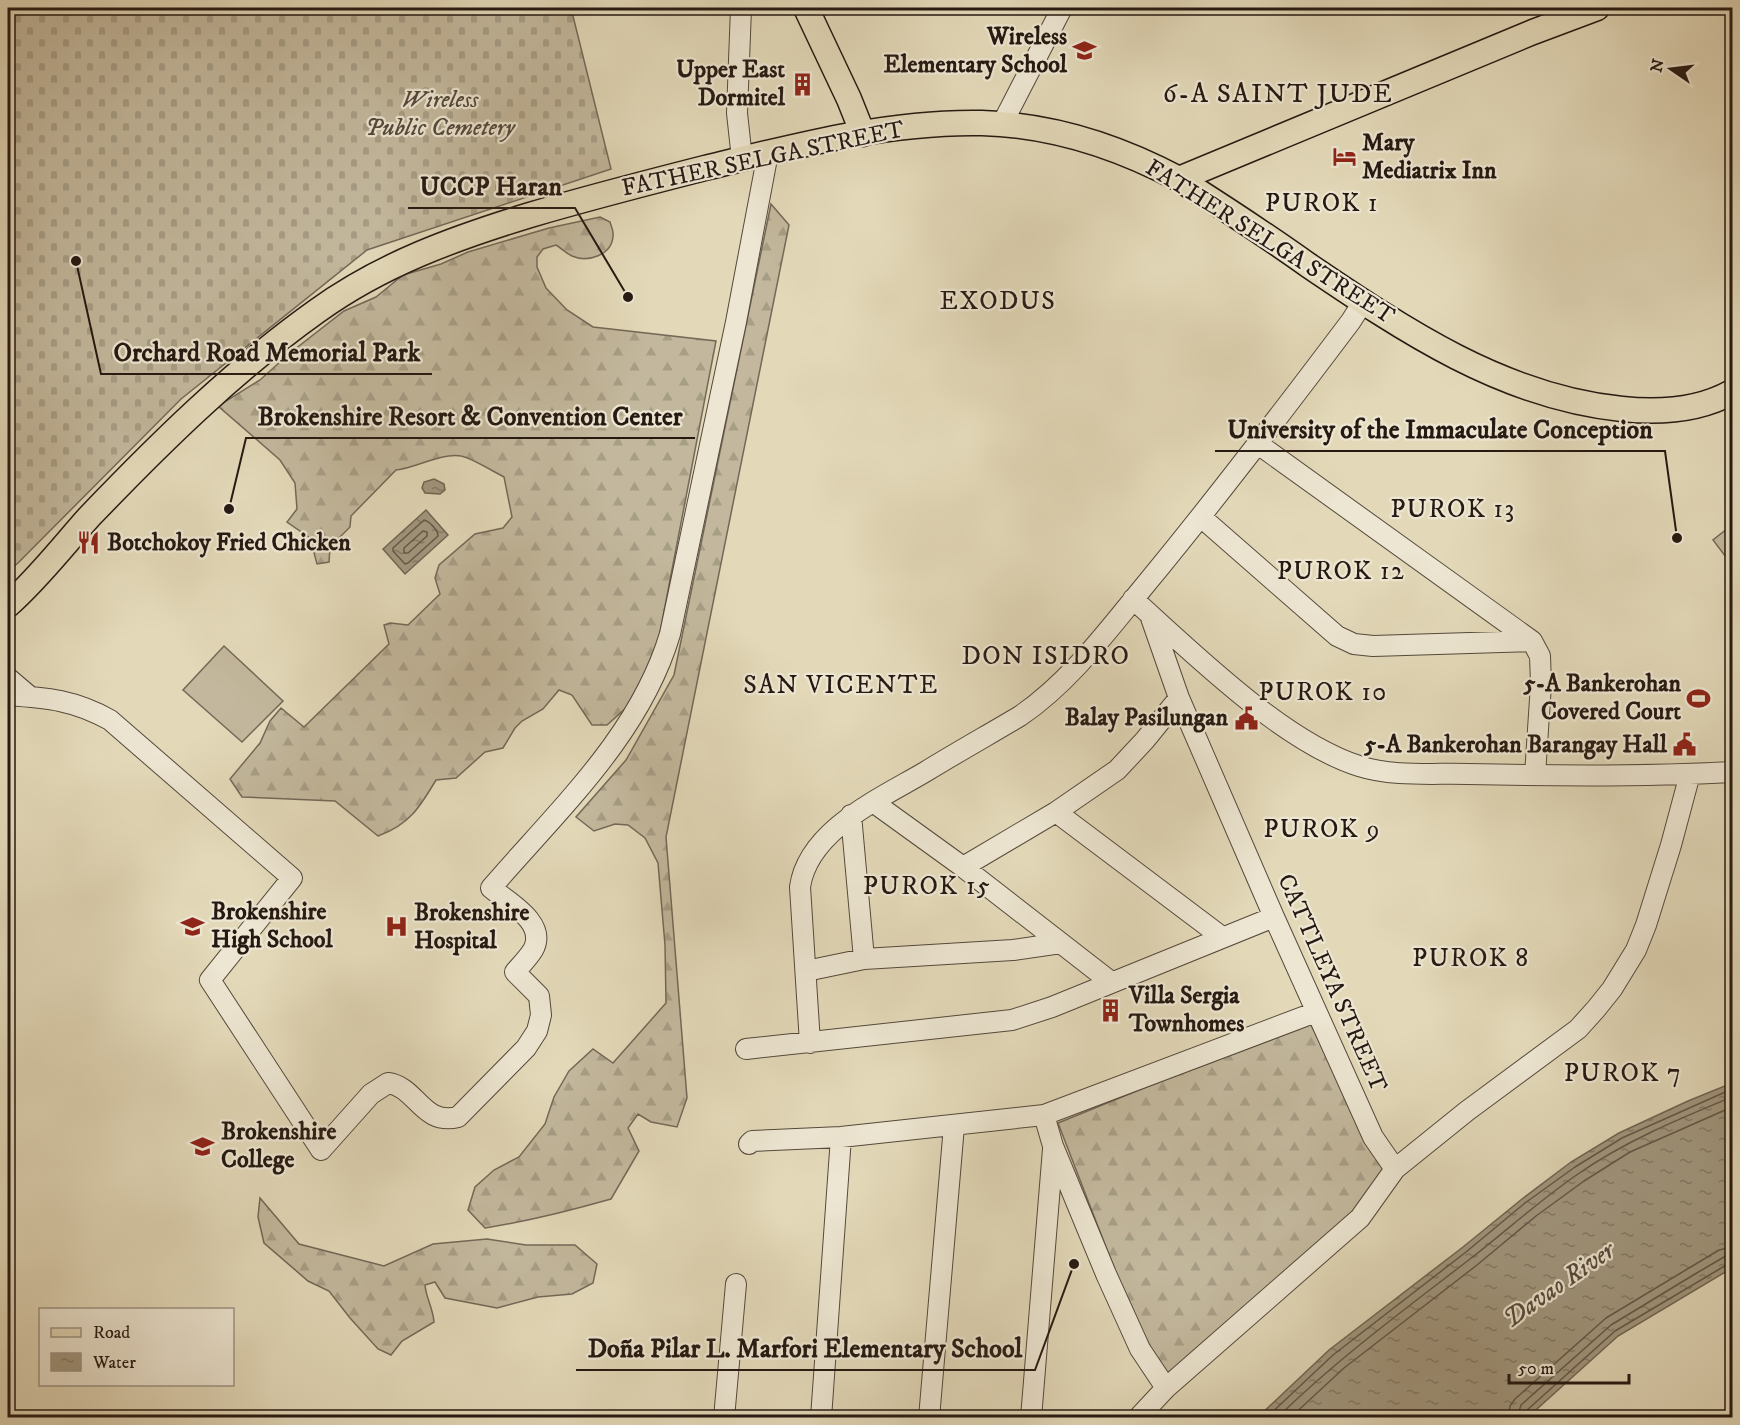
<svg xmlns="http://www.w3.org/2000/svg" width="1740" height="1425" viewBox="0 0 1740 1425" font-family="'IM FELL DW Pica',serif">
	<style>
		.forest { fill: url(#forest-firs); stroke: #746858; stroke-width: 1.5 }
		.cemetery { fill: url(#cemetery-stones); stroke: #746858; stroke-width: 1.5 }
		.pitch { fill: #c3b89d; stroke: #746858; stroke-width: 1.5 }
		.water { fill: url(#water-ripples); stroke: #706554; stroke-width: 1.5 }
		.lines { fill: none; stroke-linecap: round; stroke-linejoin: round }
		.shore { stroke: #645849; stroke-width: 1.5 }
		.minor-casing { stroke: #54493c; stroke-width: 22 }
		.major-casing { stroke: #251912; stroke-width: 27 }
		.minor { stroke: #ede6d2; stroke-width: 20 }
		.major { stroke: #e3d9b9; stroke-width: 24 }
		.labels { text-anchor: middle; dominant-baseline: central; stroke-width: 4.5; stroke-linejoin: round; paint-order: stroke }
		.poi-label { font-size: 24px; font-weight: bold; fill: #251912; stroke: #ede6d2; text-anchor: start }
		.park-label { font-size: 24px; font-style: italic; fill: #54493c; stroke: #ede6d2 }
		.street-label { font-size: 24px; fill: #251912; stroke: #ede6d2 }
		.neighbourhood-label { font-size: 26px; letter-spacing: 1.5px; fill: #251912; stroke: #ede6d2 }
		.water-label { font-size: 26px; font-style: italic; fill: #574c3e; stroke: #ede6d2 }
		.quarter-label { font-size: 27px; letter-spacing: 1.5px; fill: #251912; stroke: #ede6d2 }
		.leader { fill: none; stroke: #251912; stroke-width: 2 }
		.callout-dot { fill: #251912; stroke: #ede6d2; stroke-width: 2 }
		.callout-label { font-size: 26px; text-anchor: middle; font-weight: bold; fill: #251912; stroke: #ede6d2; stroke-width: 4.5; stroke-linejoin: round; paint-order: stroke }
	</style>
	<defs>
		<pattern id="forest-firs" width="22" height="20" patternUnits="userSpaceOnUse" patternTransform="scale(1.5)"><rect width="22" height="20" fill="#c3b89d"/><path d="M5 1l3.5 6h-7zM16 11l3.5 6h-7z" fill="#a79e86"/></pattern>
		<pattern id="cemetery-stones" width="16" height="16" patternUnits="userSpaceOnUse" patternTransform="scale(1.5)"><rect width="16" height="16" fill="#c3b89d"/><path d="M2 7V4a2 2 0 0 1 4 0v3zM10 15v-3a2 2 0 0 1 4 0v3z" fill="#a79e86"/></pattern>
		<pattern id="water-ripples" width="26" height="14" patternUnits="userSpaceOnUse" patternTransform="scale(1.5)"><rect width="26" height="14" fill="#a29880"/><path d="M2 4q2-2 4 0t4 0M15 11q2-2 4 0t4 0" fill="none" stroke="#847b67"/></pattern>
	</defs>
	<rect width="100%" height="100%" fill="#e3d9b9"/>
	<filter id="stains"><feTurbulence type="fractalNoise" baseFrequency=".00333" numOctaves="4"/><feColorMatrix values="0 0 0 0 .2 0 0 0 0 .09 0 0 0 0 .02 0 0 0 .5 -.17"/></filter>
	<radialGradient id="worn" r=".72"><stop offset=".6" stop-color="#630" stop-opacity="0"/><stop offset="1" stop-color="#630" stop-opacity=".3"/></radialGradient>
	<!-- forest -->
	<path class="forest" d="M771,204L789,225L666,837L687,1098L677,1127L651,1122L638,1114L628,1128L639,1151L611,1199C569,1211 529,1221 485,1228L468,1210L475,1187L494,1170L519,1157L545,1124L554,1097L569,1071L593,1049L613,1063L666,1003L665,945L658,863L645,838L628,825L615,824L594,831L576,817L626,760L674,675Z
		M600,217L610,222C611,226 614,231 613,236C612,255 588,263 572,256C566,253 561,248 556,245L543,249L537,257V267L546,288L567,310L593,327L716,341L656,653L627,707L607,725H592L572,695L559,690L543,709L522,721L515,728L503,748L485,752L456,778L436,780C420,807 409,825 378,836L335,801L242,797L230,779L260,743L270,721L281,708L304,727L389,644L384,625L390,623L408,625L440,594L435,578L439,565L475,534L503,528L512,517L504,477C494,472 470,457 461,456C439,453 417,468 396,470L351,516L350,527L330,547L329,562L317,564L310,538L287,522L297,509L295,483L280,460L218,406L260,380L290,353L344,311L376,297L403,275L441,264L468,252L549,228Z
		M1309,1021L1384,1170L1359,1208L1168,1378L1143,1343L1058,1123Z
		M260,1198L299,1244L384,1266L433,1244L487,1239L526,1245H575L597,1264L593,1283L572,1294L538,1297L497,1308L445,1298L435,1282L425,1285C426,1298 433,1308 434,1322L402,1341L391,1355L378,1349L350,1318L329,1291L308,1281L264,1243L258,1217Z"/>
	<!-- cemetery -->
	<path class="cemetery" d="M8,8H571L611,169L367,250L181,399L18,563L8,571Z"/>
	<!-- pitch -->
	<path class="pitch" d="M1732,525V565L1713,540Z
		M224,646L283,701L242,742L183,690Z"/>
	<!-- water -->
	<path class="water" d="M434,479L444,484L445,490L440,494L425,493L422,488L424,482Z
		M426,510L448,535L405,574L383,549Z
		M1732,1083V1268L1618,1336L1528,1417H1258L1329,1350L1463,1247L1522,1199L1571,1162L1619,1133L1688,1101Z"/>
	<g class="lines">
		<!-- shore -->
		<path class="shore" d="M424,520C429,521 438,530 438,536L408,563L405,564L393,551V548Z
			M423,531L427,532V536L408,553H404V548Z
			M1266,1418L1333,1355L1466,1252L1525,1203L1575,1167L1622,1138L1732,1089
			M1277,1418C1337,1359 1404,1310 1470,1259C1506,1231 1540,1200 1578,1174C1625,1141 1679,1119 1732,1097
			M1290,1418L1344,1368L1477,1265L1536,1216L1584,1181L1630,1152L1732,1107
			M1508,1418L1510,1406L1515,1399L1606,1318L1719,1250L1732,1247
			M1517,1418L1521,1405L1611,1325L1695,1274L1724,1257L1732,1256
			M1524,1418L1526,1411L1615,1331L1728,1264L1732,1263"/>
		<defs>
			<path id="minor" d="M741,8L737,113L742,159
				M1002,124L1062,8
				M1258,444L1532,641L1540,656L1541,684L1535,775
				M1201,517L1337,636L1354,644L1373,646L1532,641
				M1133,599C1193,653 1283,742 1359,766C1393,777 1433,773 1468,774C1556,776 1645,777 1732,772
				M1150,615L1179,698L1274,917L1373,1137L1395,1169
				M8,678L28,695
				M8,695C48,698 74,700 110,720L292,878L210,980L321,1150L371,1094L388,1083C417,1087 422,1126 458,1117L526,1048L537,1031L541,1015L539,996L515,972C521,965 528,958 533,950C548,923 508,902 491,888C559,809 640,735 670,634L736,322L768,153
				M873,802L963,867L1111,982
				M1056,812L1222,937
				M851,815L864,959
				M963,867L1056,812L1117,770L1145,740L1179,698
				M806,971L864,959L1013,950L1061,943
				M810,1043L800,887C808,830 881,798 925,772C956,753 988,735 1020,716C1070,682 1108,630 1146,584C1217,498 1284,410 1351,321L1363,302
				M746,1049L1012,1020L1052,1007L1274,917
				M1044,1115L1053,1146L1106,1274L1140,1349L1166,1388
				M749,1144L752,1141L841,1137L1044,1115L1316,1012
				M724,1418L736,1284
				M821,1418L841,1137
				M929,1418L954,1126
				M1031,1418L1053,1149
				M1138,1418L1166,1388L1360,1218L1395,1169L1467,1111L1578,1029L1596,1009L1612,989L1636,950L1646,925L1671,845L1690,774"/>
			<path id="major" d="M806,8L849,99L863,134
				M1179,179L1533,32L1597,8
				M8,605C35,582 64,545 89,517C160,443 234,370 317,311C382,264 455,238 530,215C588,198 646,183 705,168C795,146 889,121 982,123C1053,125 1117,146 1179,179C1223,207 1266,235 1308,265C1404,330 1503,397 1622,409C1660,413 1698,411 1732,392"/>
		</defs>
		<!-- minor casing -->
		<use href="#minor" class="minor-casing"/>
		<!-- major casing -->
		<use href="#major" class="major-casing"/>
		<!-- minor -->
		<use href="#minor" class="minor"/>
		<!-- major -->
		<use href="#major" class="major"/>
	</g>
	<!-- icons -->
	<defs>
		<symbol id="school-bare" viewBox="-9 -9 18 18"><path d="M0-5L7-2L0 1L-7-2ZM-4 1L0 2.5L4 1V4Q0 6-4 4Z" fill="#8f2418" stroke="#ede6d2" stroke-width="2.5" paint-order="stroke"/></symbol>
		<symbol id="building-bare" viewBox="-9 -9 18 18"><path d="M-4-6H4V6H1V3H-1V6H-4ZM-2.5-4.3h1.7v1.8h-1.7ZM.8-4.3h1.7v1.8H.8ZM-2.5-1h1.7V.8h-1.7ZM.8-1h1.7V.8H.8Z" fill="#8f2418" stroke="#ede6d2" stroke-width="2.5" paint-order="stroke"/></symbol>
		<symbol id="hotel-bare" viewBox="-9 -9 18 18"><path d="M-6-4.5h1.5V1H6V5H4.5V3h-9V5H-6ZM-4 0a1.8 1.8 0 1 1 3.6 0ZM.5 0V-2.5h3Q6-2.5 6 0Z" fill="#8f2418" stroke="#ede6d2" stroke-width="2.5" paint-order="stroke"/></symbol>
		<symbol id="restaurant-bare" viewBox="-9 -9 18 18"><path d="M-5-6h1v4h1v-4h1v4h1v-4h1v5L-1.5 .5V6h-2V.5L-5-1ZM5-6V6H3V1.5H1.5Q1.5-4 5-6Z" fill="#8f2418" stroke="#ede6d2" stroke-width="2.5" paint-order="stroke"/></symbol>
		<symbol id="stadium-bare" viewBox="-9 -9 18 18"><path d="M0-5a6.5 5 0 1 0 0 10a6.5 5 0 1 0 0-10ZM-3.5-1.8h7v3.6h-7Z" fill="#8f2418" stroke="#ede6d2" stroke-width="2.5" paint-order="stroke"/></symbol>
		<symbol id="civic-bare" viewBox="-9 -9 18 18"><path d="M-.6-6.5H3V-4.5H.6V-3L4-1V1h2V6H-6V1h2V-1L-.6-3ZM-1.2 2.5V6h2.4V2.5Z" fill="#8f2418" stroke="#ede6d2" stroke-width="2.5" paint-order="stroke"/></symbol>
		<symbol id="hospital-bare" viewBox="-9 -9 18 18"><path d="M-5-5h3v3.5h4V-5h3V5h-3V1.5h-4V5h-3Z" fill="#8f2418" stroke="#ede6d2" stroke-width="2.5" paint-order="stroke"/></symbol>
		<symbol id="university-bare" viewBox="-9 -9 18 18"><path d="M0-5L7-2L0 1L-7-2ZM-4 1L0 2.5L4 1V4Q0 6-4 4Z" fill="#8f2418" stroke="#ede6d2" stroke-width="2.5" paint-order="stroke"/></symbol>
	</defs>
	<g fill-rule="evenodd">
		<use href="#school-bare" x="1068" y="34" width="33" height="33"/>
		<use href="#building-bare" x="786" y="68" width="33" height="33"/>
		<use href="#hotel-bare" x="1328" y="140" width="33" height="33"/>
		<use href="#restaurant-bare" x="72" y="526" width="33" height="33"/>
		<use href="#stadium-bare" x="1682" y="682" width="33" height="33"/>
		<use href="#civic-bare" x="1230" y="702" width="33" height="33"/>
		<use href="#civic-bare" x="1668" y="728" width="33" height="33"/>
		<use href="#school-bare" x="176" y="910" width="33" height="33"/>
		<use href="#hospital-bare" x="380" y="910" width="33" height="33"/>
		<use href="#building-bare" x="1094" y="994" width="33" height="33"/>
		<use href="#university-bare" x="186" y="1130" width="33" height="33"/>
	</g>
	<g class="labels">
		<!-- poi labels -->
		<g class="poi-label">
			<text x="1067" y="37" text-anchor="end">Wireless<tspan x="1067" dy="28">Elementary School</tspan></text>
			<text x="785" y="70" text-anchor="end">Upper East<tspan x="785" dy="28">Dormitel</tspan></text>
			<text x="1362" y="143">Mary<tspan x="1362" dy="28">Mediatrix Inn</tspan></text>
			<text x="107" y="543">Botchokoy Fried Chicken</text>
			<text x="1681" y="684" text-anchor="end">5-A Bankerohan<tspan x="1681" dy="28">Covered Court</tspan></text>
			<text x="1228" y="718" text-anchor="end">Balay Pasilungan</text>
			<text x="1667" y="745" text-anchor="end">5-A Bankerohan Barangay Hall</text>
			<text x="211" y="912">Brokenshire<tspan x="211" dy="28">High School</tspan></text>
			<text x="414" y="913">Brokenshire<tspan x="414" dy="28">Hospital</tspan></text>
			<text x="1129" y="996">Villa Sergia<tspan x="1129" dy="28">Townhomes</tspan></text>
			<text x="221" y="1132">Brokenshire<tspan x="221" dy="28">College</tspan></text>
		</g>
		<!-- park labels -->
		<g class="park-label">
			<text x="440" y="100">Wireless<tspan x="440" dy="28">Public Cemetery</tspan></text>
		</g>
		<!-- street labels -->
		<g class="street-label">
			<text transform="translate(763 159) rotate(-12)">FATHER SELGA STREET</text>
			<text transform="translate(1270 242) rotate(32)">FATHER SELGA STREET</text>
			<text transform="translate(1332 983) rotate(66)">CATTLEYA STREET</text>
		</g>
		<!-- neighbourhood labels -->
		<g class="neighbourhood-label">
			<text x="1322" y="203">PUROK 1</text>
			<text x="998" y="301">EXODUS</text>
			<text x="1453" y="509">PUROK 13</text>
			<text x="1341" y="571">PUROK 12</text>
			<text x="1046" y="656">DON ISIDRO</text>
			<text x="841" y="685">SAN VICENTE</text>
			<text x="1323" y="692">PUROK 10</text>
			<text x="1322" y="829">PUROK 9</text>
			<text x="927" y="886">PUROK 15</text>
			<text x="1471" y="958">PUROK 8</text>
			<text x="1623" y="1073">PUROK 7</text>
		</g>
		<!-- water labels -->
		<g class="water-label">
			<text transform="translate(1559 1285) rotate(-35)">Davao River</text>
		</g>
		<!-- quarter labels -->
		<g class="quarter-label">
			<text x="1278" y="94">6-A SAINT JUDE</text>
		</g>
	</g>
	<!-- callouts -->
	<path class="leader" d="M628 297L575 208H408M76 261L101 374H432M229 509L246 438H695M1677 538L1665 451H1215M1074 1264L1035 1370H576"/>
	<g class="callout-dot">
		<circle cx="628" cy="297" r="6"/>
		<circle cx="76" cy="261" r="6"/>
		<circle cx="229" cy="509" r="6"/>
		<circle cx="1677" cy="538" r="6"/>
		<circle cx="1074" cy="1264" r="6"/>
	</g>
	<g class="callout-label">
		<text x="491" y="195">UCCP Haran</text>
		<text x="267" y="361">Orchard Road Memorial Park</text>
		<text x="470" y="425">Brokenshire Resort &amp; Convention Center</text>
		<text x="1440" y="438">University of the Immaculate Conception</text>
		<text x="805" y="1357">Doña Pilar L. Marfori Elementary School</text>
	</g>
	<!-- margin -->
	<rect width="1740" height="1425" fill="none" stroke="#e3d9b9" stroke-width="30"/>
	<rect x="9" y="9" width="1722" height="1407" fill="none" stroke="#251912" stroke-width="3"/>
	<rect x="15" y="15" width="1710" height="1395" fill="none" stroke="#251912" stroke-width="1.5"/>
	<!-- legend -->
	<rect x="39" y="1308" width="195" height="78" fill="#ede6d2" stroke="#9d9485" stroke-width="1.5"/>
	<rect x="51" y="1328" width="30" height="9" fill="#e3d9b9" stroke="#9d9485" stroke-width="1.5"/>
	<text x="93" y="1338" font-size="18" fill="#251912">Road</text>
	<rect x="51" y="1353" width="30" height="18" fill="url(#water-ripples)" stroke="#9d9485" stroke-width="1.5"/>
	<text x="93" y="1368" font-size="18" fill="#251912">Water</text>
	<!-- north arrow -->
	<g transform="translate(1671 69) rotate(284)" stroke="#ede6d2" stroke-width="4.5" paint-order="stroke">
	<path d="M0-4.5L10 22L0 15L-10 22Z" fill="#251912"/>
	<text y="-9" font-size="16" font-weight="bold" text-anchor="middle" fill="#251912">N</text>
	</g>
	<!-- scale -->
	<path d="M1509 1374v9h120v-9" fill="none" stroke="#251912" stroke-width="3"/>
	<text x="1518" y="1374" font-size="18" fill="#251912" stroke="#ede6d2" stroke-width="4.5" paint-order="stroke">50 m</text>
	<rect width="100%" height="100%" filter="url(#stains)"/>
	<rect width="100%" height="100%" fill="url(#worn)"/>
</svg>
